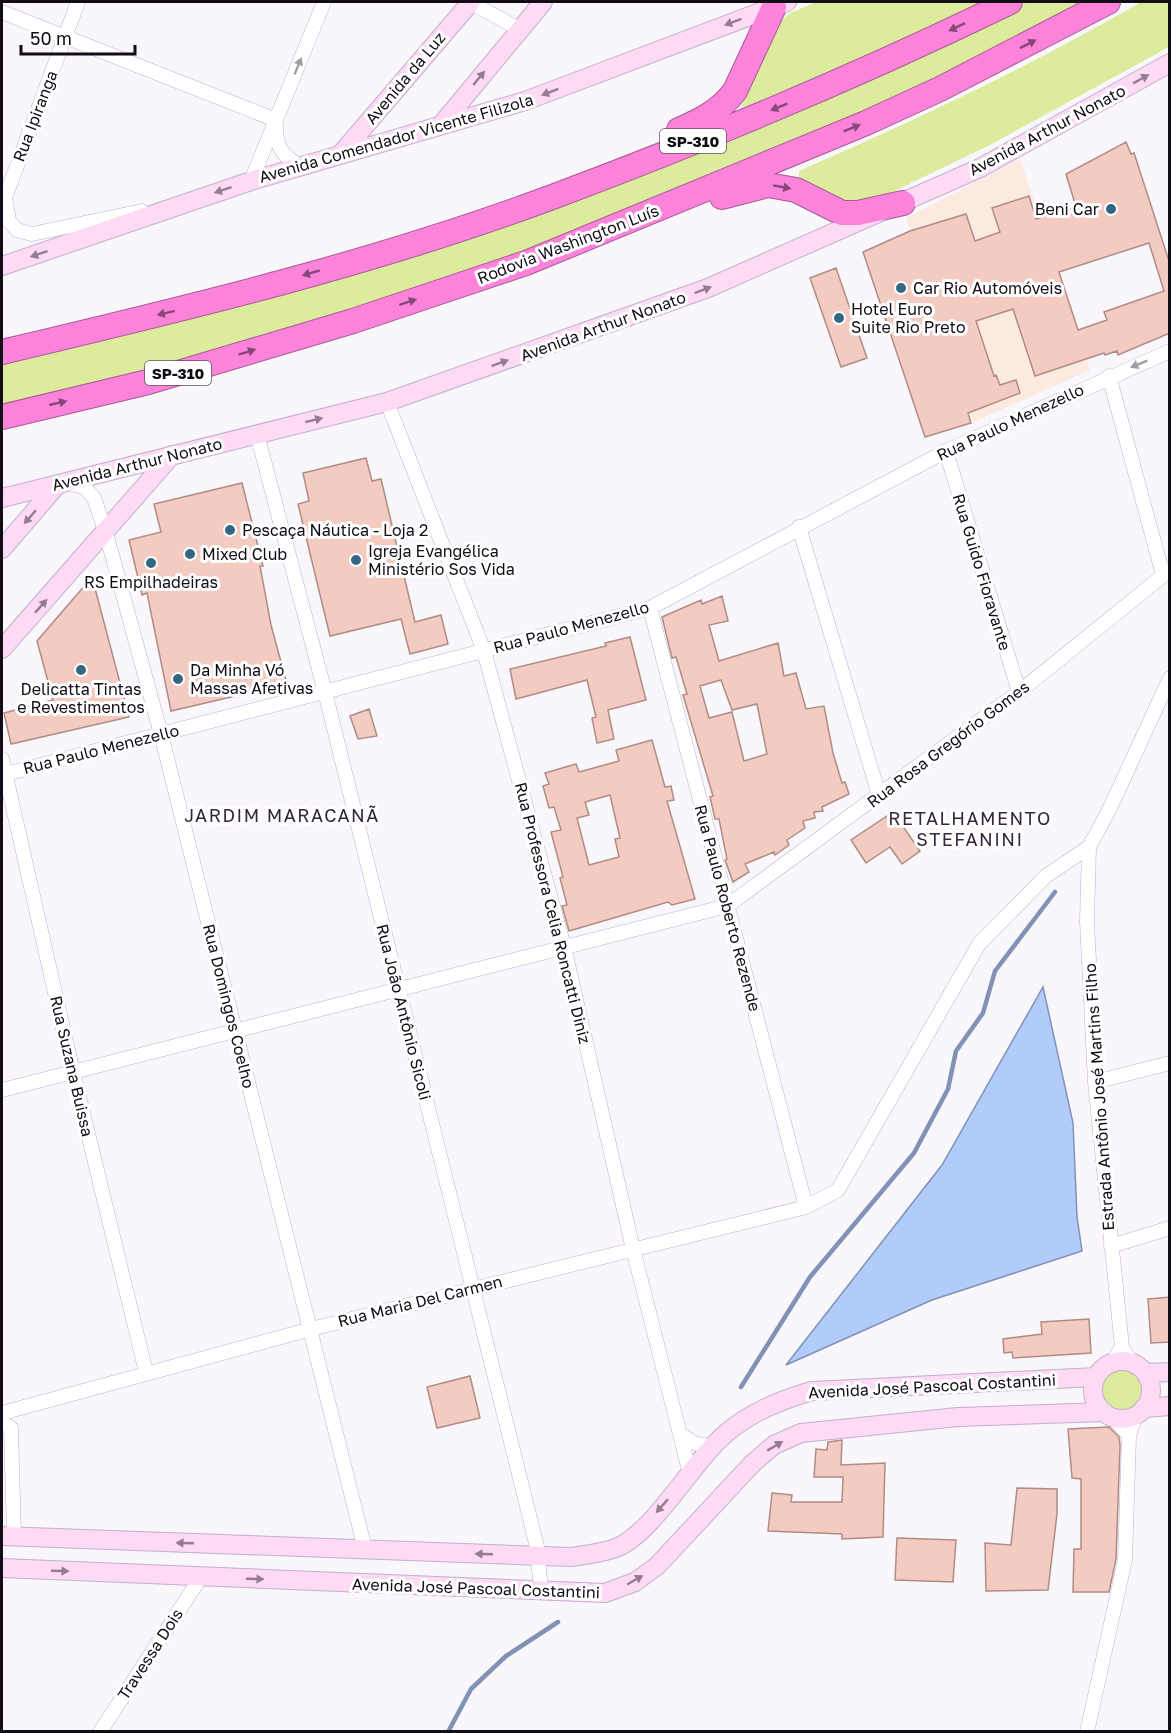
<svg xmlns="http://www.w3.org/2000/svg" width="1171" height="1733" viewBox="0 0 1171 1733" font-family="'Golos Text',sans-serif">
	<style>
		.industrial { fill: #fce9e0 }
		.green { fill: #ddeb9c }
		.water { fill: #b1cbfb; stroke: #8192b6; stroke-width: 1.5 }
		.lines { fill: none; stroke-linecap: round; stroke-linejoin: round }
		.stream { stroke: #8192b6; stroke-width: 4.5 }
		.building { fill: #f3cbc0; stroke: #af8d84; stroke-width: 1.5; fill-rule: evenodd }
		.street-casing { stroke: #bfb0cd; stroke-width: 15 }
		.secondary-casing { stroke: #bfb0cd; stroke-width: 20 }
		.highway-casing { stroke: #a95995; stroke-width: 26 }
		.street { stroke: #fff; stroke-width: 14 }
		.secondary { stroke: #fedaf4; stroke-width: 18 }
		.highway { stroke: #fb83da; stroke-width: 24 }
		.oneway { fill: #947d90 }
		.oneway2 { fill: #864878 }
		.oneway3 { fill: #a09ea2 }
		.poi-dot { fill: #336884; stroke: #fff; stroke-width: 2 }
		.labels { text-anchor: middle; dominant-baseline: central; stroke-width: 6; stroke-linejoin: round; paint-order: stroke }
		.shield { fill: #fff; stroke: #59555c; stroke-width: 1.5 }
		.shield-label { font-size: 15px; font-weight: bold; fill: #120c16 }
		.street-label { font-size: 16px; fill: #120c16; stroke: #fff }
		.poi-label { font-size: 16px; fill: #120c16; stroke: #fff; text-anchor: start }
		.neighbourhood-label { font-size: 18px; letter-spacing: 1.5px; fill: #33263d; stroke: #fff }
	</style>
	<rect width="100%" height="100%" fill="#f9f6fc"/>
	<!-- industrial -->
	<path class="industrial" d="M1020,159L1090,370L973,422L906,218Z"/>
	<!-- green -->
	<path class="green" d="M817,2H985L832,72L741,108L775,27L790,13Z
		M1028,2H1088L872,111L524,254L201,358L2,406V360L275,292L951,40Z
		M1141,2H1169V47L990,145L880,198L850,204L799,178V171C916,120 1031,66 1141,2Z
		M1102 1390a20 20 0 1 1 40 0a20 20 0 1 1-40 0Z"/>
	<!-- water -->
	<path class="water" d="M1043,987L1073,1123L1077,1217L1082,1251L932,1300L786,1365L942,1165Z"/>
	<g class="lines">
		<!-- stream -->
		<path class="stream" d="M741,1387L810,1277L914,1153L948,1089L956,1051L983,1013L995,971L1055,892
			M448,1732L471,1689L506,1656L558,1622"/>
	</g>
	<!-- building -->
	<path class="building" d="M1126,142L1131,154L1134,153L1170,264V333L1118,355L1117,351L1105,355L1104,353L1035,376L1013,309L976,321L994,376L996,375L1000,385L1016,380L1020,393L968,413L971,423L925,437L863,252L910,231L966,214L975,241L1000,232L992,208L1029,196L1036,219L1076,207L1066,174ZM1149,243L1164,291L1104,312L1107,320L1078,330L1059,272Z
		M836,268L867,358L841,367L810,278Z
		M366,458L372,481L381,479L415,622L441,615L448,644L410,654L401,619L330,636L298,504L309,501L303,473Z
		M242,483L263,566H260L271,625L287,684L171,711L147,593L142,595L129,540L161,532L154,504Z
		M92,577L129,717L11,744L4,713L53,700L37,641Z
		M722,596L728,621L709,625L719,661L778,643L784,676L796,673L806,709L824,706L833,753L842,783L845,782L849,794L822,807L823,811L814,812L815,818L803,821L805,828L787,840L789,845L775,855L774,852L745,864L749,872L733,882L725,860L727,859L719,819H715L710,797L713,796L683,695L687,694L676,657L672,658L662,617L701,600L702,604ZM721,680L732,710L757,704L767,754L744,761L732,712L709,718L700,686Z
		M630,637L646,700L608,710L614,739L597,743L592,718L596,717L587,680L516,699L510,669L606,646L605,643Z
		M369,709L377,736L358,739L350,716Z
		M652,740L665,787L671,786L674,800L667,801L695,899L672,905L668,902L569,931L562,906L567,905L560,878L563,877L551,832L561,830L554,807L549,808L543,786L549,784L545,773L576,764L579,772L619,761L616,750ZM610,795L620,838L615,839L619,857L589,865L577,818L589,815L585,802Z
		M893,812L920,851L902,864L890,847L866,863L851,840Z
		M1170,1297V1342L1151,1343L1148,1299Z
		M1089,1319L1091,1353L1013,1358L1012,1352L1004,1353L1003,1339L1042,1334L1041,1322Z
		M470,1376L480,1418L437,1428L427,1387Z
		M1109,1427L1119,1437L1120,1445L1116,1559L1109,1592H1073L1074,1549H1081V1479L1072,1478L1068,1429Z
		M842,1440L841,1465L885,1463L883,1537L842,1539V1534L768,1531L772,1493L792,1495L791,1502H842L843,1477H814L816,1449L827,1450L828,1442Z
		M1017,1488L1057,1489V1514L1048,1590L986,1591L985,1543L1011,1545Z
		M897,1538L956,1540L953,1582L895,1580Z"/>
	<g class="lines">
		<defs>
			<path id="street" d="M470,2L519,29
				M2,12L276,120
				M276,125C276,147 282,157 302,166
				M251,181L324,2
				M5,197L9,221L17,230L32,234L142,211
				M2,206L78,2
				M1109,376L1163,575
				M387,402L484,651L564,947L633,1249L690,1474
				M257,434L325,692L537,1547L541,1591
				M946,451L1019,692
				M68,483L84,487L94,498L106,533L161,734L365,1549
				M799,527L879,795
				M650,608L806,1207
				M2,759L73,1072L146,1372
				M2,775L650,608L946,451L1170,351
				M1095,1082L1170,1063
				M2,1090L727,906L1019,692L1170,570
				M1111,1246L1170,1228
				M1112,1363L1122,1347
				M1132,1363L1122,1347L1095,1082L1087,921L1089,847L1110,808L1170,678
				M2,1413L311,1329L806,1207L838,1190L979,944L1046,876L1089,847
				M1111,1416L1129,1435
				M2,1422L11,1428L14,1536
				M682,1435L694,1443L713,1447
				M100,1732L201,1577
				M1087,1732L1125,1560L1129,1435L1136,1415"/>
			<path id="secondary" d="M442,124L543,2
				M340,155L471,2
				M2,266L251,181L525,101L787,2
				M2,498L387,402L708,288L980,168L1170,63
				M2,549L58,484
				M2,649L172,455
				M1093 1390a29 29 0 1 1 58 0a29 29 0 1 1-58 0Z
				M1146,1373L1170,1372
				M1144,1408L1170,1406
				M2,1536L571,1557C587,1555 601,1553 616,1548C654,1532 691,1464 723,1436C748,1413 780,1400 812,1391L1096,1377
				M2,1568L605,1593L635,1582L657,1566L752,1464L774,1445L801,1433L958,1417L1104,1412"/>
			<path id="highway" d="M679,130C702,120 720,111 735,91L774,7
				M722,197L768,185L796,190L842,213H858L903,203
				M2,352C188,308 376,263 555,196C710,138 862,74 1010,2
				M2,417L148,382L353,321L526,263L866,123L940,89L1108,2"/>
		</defs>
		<!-- street casing -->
		<use href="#street" class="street-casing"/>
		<!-- secondary casing -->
		<use href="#secondary" class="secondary-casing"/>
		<!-- highway casing -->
		<use href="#highway" class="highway-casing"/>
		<!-- street -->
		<use href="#street" class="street"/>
		<!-- secondary -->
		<use href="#secondary" class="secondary"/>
		<!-- highway -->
		<use href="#highway" class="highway"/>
	</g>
	<!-- one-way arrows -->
	<defs><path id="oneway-solid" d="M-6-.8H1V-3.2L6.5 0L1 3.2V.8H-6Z" transform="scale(1.5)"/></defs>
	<g class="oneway">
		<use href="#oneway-solid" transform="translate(733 22) rotate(159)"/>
		<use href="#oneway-solid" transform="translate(479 78) rotate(-51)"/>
		<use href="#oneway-solid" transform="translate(1141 79) rotate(-29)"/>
		<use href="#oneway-solid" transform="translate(550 92) rotate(159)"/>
		<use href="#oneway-solid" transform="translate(223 190) rotate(162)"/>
		<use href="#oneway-solid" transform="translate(39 254) rotate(162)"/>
		<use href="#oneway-solid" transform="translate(703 290) rotate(-21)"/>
		<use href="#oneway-solid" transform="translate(500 363) rotate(-20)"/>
		<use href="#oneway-solid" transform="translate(314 420) rotate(-14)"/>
		<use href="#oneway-solid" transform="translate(30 517) rotate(131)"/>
		<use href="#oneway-solid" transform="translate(41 606) rotate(-48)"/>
		<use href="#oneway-solid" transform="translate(775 1446) rotate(-31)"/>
		<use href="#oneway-solid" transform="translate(662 1506) rotate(131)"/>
		<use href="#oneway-solid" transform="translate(185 1543) rotate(-178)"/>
		<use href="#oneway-solid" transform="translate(484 1554) rotate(-178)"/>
		<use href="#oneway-solid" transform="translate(60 1571) rotate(2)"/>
		<use href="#oneway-solid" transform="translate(255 1579) rotate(2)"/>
		<use href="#oneway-solid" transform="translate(635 1580) rotate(-30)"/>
	</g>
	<g class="oneway2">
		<use href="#oneway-solid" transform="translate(957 27) rotate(154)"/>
		<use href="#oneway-solid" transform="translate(1028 44) rotate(-27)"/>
		<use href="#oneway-solid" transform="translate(779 107) rotate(158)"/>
		<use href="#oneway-solid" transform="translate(852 128) rotate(-22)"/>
		<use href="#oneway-solid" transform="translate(782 187) rotate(10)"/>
		<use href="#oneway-solid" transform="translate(311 273) rotate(164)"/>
		<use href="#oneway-solid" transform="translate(408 302) rotate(-18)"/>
		<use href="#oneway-solid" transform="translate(166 313) rotate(166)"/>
		<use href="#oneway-solid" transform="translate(247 352) rotate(-17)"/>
		<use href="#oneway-solid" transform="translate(58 403) rotate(-13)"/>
	</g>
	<g class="oneway3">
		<use href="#oneway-solid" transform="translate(298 66) rotate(-68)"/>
		<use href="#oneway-solid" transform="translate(1139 364) rotate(158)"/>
	</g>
	<!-- markers -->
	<g class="poi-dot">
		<circle cx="1111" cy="209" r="6"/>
		<circle cx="901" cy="288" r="6"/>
		<circle cx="839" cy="318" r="6"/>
		<circle cx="230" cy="530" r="6"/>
		<circle cx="190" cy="554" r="6"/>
		<circle cx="356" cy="560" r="6"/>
		<circle cx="151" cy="563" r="6"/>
		<circle cx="81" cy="670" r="6"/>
		<circle cx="178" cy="679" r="6"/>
	</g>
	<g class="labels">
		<!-- shield labels -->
		<g class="shield">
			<rect x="660" y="129" width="66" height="24" rx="4.5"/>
			<rect x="145" y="361" width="66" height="24" rx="4.5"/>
		</g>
		<g class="shield-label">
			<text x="693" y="141">SP-310</text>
			<text x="178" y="373">SP-310</text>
		</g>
		<!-- street labels -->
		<g class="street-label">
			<text transform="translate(405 78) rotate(-50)">Avenida da Luz</text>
			<text transform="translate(35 116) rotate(-69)">Rua Ipiranga</text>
			<text transform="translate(1047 130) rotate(-28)">Avenida Arthur Nonato</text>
			<text transform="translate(396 138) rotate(-16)">Avenida Comendador Vicente Filizola</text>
			<text transform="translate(568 244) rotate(-21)">Rodovia Washington Luís</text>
			<text transform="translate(603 326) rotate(-20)">Avenida Arthur Nonato</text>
			<text transform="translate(1010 422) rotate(-25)">Rua Paulo Menezello</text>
			<text transform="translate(137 464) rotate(-14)">Avenida Arthur Nonato</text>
			<text transform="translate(982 572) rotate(73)">Rua Guido Fioravante</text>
			<text transform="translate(571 627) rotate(-15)">Rua Paulo Menezello</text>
			<text transform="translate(948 744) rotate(-37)">Rua Rosa Gregório Gomes</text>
			<text transform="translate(101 749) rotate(-14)">Rua Paulo Menezello</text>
			<text transform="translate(728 908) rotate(75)">Rua Paulo Roberto Rezende</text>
			<text transform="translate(553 913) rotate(76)">Rua Professora Celia Roncatti Diniz</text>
			<text transform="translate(229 1006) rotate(76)">Rua Domingos Coelho</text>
			<text transform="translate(404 1012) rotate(76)">Rua João Antônio Sicoli</text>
			<text transform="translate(72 1066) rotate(77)">Rua Suzana Buissa</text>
			<text transform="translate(1099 1097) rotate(-94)">Estrada Antônio José Martins Filho</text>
			<text transform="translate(420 1301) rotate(-14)">Rua Maria Del Carmen</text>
			<text transform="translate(932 1386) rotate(-3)">Avenida José Pascoal Costantini</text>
			<text transform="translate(476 1588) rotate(2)">Avenida José Pascoal Costantini</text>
			<text transform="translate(150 1654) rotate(-57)">Travessa Dois</text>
		</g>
		<!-- poi labels -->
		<g class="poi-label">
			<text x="1099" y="209" text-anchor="end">Beni Car</text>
			<text x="913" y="288">Car Rio Automóveis</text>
			<text x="851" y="309">Hotel Euro<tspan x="851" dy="18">Suite Rio Preto</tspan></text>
			<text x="242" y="530">Pescaça Náutica - Loja 2</text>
			<text x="368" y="551">Igreja Evangélica<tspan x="368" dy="18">Ministério Sos Vida</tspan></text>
			<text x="202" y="554">Mixed Club</text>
			<text x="151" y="582" text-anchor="middle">RS Empilhadeiras</text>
			<text x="190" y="670">Da Minha Vó<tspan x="190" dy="18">Massas Afetivas</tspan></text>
			<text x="81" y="689" text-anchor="middle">Delicatta Tintas<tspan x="81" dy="18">e Revestimentos</tspan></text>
		</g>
		<!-- neighbourhood labels -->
		<g class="neighbourhood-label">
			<text x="282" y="815">JARDIM MARACANÃ</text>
			<text x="970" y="818">RETALHAMENTO<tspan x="970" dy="21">STEFANINI</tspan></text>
		</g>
	</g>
	<!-- border -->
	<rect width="1171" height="1733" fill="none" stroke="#120c16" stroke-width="6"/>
	<!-- scale -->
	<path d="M21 45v9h114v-9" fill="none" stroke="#120c16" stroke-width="3"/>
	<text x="30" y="45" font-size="18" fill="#120c16" stroke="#ffffff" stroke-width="4.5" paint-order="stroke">50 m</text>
</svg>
